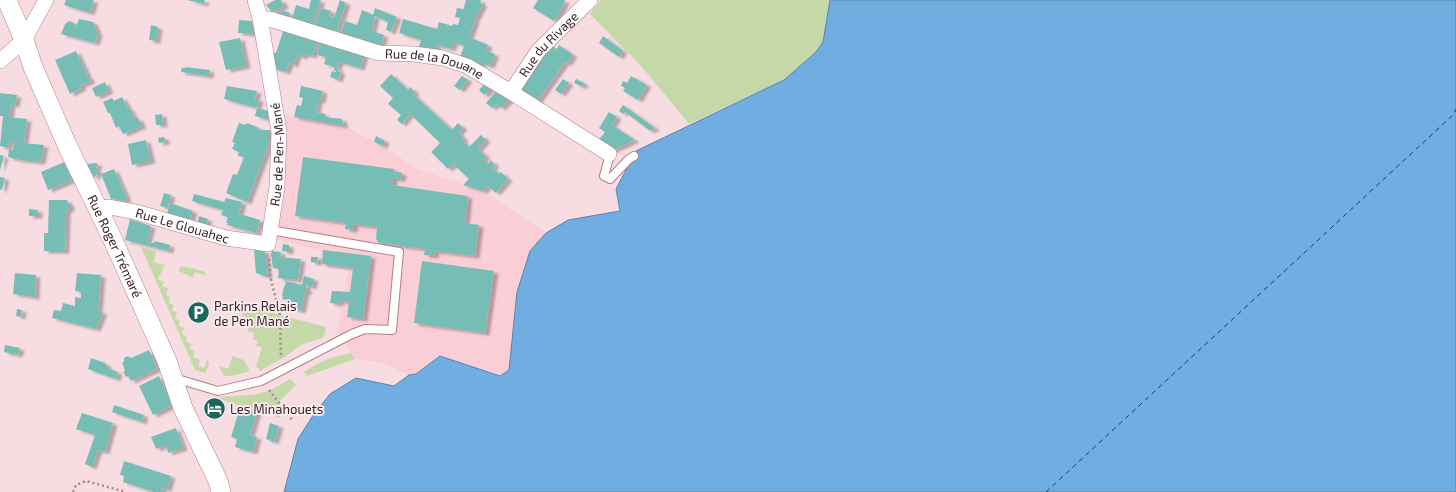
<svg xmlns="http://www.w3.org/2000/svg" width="1456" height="492" viewBox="0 0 1456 492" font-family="'Exo 2',sans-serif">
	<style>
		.built { fill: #faced6 }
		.green { fill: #c5d9a8 }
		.water { fill: #70ade1; stroke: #5f82a8 }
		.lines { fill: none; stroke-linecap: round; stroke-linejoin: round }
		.ferry { stroke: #113f62; stroke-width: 1; stroke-dasharray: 5 4; stroke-linecap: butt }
		.building { fill: #76beb5; filter: url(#shadow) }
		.service-casing { stroke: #b67c88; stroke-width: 10 }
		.minor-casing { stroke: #b67c88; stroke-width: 16 }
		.tertiary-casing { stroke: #b67c88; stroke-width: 20 }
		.path { stroke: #a2898e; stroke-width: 2.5; stroke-dasharray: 2 3; stroke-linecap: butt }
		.service { stroke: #fff; stroke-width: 8 }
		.minor { stroke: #fff; stroke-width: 15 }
		.tertiary { stroke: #fff; stroke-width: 19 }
		.labels { text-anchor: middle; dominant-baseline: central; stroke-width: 3.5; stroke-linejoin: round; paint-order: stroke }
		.street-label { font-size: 13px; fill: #361f24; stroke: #fbeef0 }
		.poi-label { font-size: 13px; fill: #361f24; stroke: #fbeef0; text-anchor: start }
	</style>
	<defs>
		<filter id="shadow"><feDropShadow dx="4.5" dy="2.5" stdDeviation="1" flood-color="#0004"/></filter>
	</defs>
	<rect width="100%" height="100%" fill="#f7dde2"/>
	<!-- built -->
	<path class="built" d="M281,114L344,126L383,146L417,169L483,191L546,233L530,251L517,292L509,370L500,376L440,356L416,374L409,375L383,363L355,359L337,331L348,271L318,265L321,250L273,239Z"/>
	<!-- green -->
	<path class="green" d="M601,0H830L823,42L816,52L784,80L689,124L641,66L590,14Z
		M141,247L156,251L154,262L165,265L158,279L164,282L162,286L168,288L166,295L170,297L169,303L174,305L172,310L177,313L175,318L180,321L179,326L184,328L182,334L187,337L186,341L191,344L190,349L195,351L193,357L200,360L198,366L204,368L208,358L209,365L205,373L195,370Z
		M182,266L203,271L207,276L195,272L193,278L179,271V268Z
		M239,304L326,327L324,337L301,345L286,356L260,371L256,366L262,347L256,346L258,341L253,339L254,333L248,331L249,325L245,323L246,317L242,316L243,310L238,309Z
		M351,353L355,359L307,376L304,372C322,360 331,357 351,353Z
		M233,356L244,360L249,369L248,372L231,376H224L219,366L228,369Z
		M290,379L296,385L279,402L280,418L219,399L220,397L258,394L271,390Z"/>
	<!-- water -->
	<path class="water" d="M830,0H1456V492H284L298,439L312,417L330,394L356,378L394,386L409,375L416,374L440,356L500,376L509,370L517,292L530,251L546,233L568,220L620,211L616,189L636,151L784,80L816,52L823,42Z"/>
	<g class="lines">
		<!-- ferry -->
		<path class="ferry" d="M1046,492L1453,115L1456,109"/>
	</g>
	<!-- building -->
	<path class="building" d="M66,0H94L90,13L64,5Z
		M187,0H205L204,4Z
		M275,0H281L284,6L272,12L266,5Z
		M311,0H321L312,26L292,19L296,5L309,9Z
		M340,0L346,3L336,33L315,26L321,8L331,11L329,16L334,18Z
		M466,0H481L480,3L483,4L474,21H475L469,37L488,45L486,51L495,54L490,66L481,63L480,66L460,57L464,46L454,42L451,49L437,45L435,51L419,47L421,40L399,33L403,19L437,29L439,22L452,26L453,24L458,25L460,18L455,17L457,8L463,9L462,14Z
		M538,0H565L564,4L554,21L533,8Z
		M375,8L397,17L391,32L386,30L388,22L375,16L372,31L384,35L380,48L340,35L345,21L357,25L362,10L373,15Z
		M282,10L290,13L289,17L278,14L279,11L282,12Z
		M79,19L93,22L98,34L95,43L61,34L65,24L69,21L74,23L75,25L77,24Z
		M239,20L252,21V27H253L254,34L238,33Z
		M151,25L158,27L156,41L149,40Z
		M284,28L319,40L312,56L304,54L303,57L297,55L294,65L289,63L286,72L273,68L271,52L276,53Z
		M603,36L623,51L619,57L599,43Z
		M240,38L246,66L226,70L219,42Z
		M321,41L364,55L360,68L339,62L337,68L339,69L338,71L341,72L338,80L330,77L332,71L336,72V71L334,70L335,67L324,64L326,57L317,55Z
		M559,45L573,55L567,64L565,62L536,103L518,92L548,49L550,51L553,46L557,49Z
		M76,51L88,77H89L91,81L81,85L82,88L70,94L55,60Z
		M185,67L210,70L209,76L181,72L182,68H185Z
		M391,74L408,90L410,87L415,92L413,94L452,130L458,123L463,128L458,133L464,138L462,140L469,147L481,135L486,140L478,149L486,156L483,159L488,164L491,160L495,165L492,168L499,174L501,172L508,179L496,193L488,186L483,191L463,185L469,179L453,164L448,169L431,152L440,143L410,114L402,124L397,120L401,115L388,104L393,98L380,86Z
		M462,76L468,80L460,90L454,86Z
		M631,76L647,85L638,100L623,91L625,88L621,86L623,81L627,83Z
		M563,79L569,83L561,94L555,90Z
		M576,79L584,83L583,87L574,83Z
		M105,82L109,91L96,97L92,88Z
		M485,83L492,87L484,95L479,90Z
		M227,86L257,91L255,99H259L257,108L224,99Z
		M301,86L323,91L321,101H318L316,112L325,114V117L342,119L344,126L294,117L297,105L301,106L303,98L299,97Z
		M497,90L511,98L501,108L496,104L492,108L486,103Z
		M0,93L17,95L15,105L11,104L9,117L27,119L24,143L44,145L41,162L20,160L8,157L9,149L13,150L14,142H9L8,148L0,146L3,116H0Z
		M122,97L128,108L130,109L135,119L138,118L142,126L123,134L119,126L116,128L110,113H108L103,102L112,98L114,101Z
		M623,105L655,128L650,131L625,112L623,114L619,111Z
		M257,108L269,111L270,120L255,116Z
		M609,112L617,117L612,125L635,140L611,151L597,142L605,132L599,128Z
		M162,114L163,125H156L155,115Z
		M239,123L245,125L247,123L259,128L258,130H270V141L247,202L226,193L233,174L237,175L244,157L238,156L239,152L232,149L235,143L232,142Z
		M376,136L385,141L383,146L374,142Z
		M164,137L166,142L159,143L158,138Z
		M146,140L151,161L132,165L128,144Z
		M0,155L4,156L0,170Z
		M303,157L394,169V171L402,173L401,179L393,178L392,185L468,196L465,223L479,225L475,256L435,251L434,256L424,255L425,249L379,243L376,239L377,227L354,224L353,230L345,229L346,223L295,216Z
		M64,162L72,180L48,190L41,172Z
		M97,163L98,166L96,167L98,173L94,178L87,164Z
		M114,169L127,199L124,201L111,199L101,174Z
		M0,177L5,178L2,190L0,189Z
		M164,193L171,195L167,208L160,206Z
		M194,194L224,202L226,198L242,202L239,214L260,220L256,233L227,225L228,223H226L228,217L221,215L223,210L192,201Z
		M49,200H68L67,202L70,204V209L67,210L66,212L65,251H44V233H48Z
		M170,203L193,211L190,220L167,214Z
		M29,209L38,210V216H29Z
		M199,216L208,219L205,227L197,225Z
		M130,219L151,226L147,242L154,243L155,241L170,245L169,251L125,240Z
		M283,244L289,245V252L282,251Z
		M254,249L265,251L268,277L256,273Z
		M323,250L371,256L363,319L347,317L349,302L339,301L338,304L330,303L332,291L350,292L353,268L322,264Z
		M272,251L281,252L280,257L301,259L298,280L278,278L279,269L273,268L271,254Z
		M311,257H318L317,263L311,262Z
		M422,261L494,271L485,333L414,323Z
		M15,273L36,275L35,297L13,294Z
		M77,273L101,275L98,311L103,312L96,329L52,318L54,310L61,311L63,303L75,306V297L81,298V292L75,291Z
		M304,276L314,279L312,287L306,285V289L308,290V292H305L301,311L293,309L294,302L282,299L283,296H282L284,286H285L286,281L302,285Z
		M17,309L22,310L21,317L16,316Z
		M5,345L20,348L18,355L4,352Z
		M149,350L157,369L131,381L128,376L126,377L123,371H125L122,362H124V358L128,356L131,358Z
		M91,358L105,363L109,369L118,372L116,379L88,369Z
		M159,376L171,403L169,407L153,415L139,386Z
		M114,405L144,415L142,422L112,412Z
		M240,407L257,412L250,435L257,437L253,452L235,447L237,439L231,437Z
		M82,413L113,423L105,452L98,450L92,467L85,464L95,435L76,429Z
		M270,423L279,426L274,442L266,439Z
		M176,428L183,448L168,453L166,445L156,449L151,437Z
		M124,461L171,476L167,489L162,488L161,492H154L123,482L124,476L120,475Z"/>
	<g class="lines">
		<defs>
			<path id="service" d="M609,154V158L604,176L610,179L629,159L634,156
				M174,378L218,391L261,381L352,334L365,329L392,330L399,252L270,230"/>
			<g id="minor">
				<path id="s1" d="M260,18L273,20L379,53L414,54L443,58L467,66L511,92L609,154"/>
				<path d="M0,61L24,40L46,0"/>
				<path id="s2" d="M511,92L538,51L590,0"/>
				<path id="s3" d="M97,209L109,207L136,212L226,238L268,244L277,187L279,132L260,18L255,0"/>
			</g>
			<g id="tertiary">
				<path id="s4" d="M7,0L24,40L33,67L67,145L113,240L167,361L183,408L218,481L221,492"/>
			</g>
		</defs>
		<!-- service casing -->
		<use href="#service" class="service-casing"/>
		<!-- minor casing -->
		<use href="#minor" class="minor-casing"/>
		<!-- tertiary casing -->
		<use href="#tertiary" class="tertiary-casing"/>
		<!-- path -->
		<path class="path" d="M269,259L270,276L280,315L281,358
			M269,390L293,421
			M73,492L76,485L86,481L126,492"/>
		<!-- service -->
		<use href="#service" class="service"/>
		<!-- minor -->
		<use href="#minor" class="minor"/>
		<!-- tertiary -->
		<use href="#tertiary" class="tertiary"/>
	</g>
	<!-- icons -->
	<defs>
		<symbol id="parking-disc" viewBox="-11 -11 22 22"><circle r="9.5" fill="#1a655e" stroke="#fbeef0"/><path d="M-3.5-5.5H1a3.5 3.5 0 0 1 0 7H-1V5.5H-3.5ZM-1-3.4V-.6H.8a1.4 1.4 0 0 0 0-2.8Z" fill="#fff"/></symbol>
		<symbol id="hotel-disc" viewBox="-11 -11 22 22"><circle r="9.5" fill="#1a655e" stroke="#fbeef0"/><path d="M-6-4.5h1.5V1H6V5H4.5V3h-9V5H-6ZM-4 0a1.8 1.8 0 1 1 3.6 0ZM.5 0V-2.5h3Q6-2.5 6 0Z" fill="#fff"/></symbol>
	</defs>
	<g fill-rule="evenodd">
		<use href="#parking-disc" x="186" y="300" width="25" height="25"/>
		<use href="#hotel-disc" x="202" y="396" width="25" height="25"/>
	</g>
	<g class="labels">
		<!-- street labels -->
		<g class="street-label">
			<text stroke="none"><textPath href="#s2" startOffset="61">Rue du Rivage</textPath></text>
			<text stroke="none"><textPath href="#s1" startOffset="181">Rue de la Douane</textPath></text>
			<text stroke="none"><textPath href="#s3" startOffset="266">Rue de Pen-Mané</textPath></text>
			<text stroke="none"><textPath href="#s3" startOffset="88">Rue Le Glouahec</textPath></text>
			<text stroke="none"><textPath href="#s4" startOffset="269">Rue Roger Trémaré</textPath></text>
		</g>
		<!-- poi labels -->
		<g class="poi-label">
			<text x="214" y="306">Parkins Relais<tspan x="214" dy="15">de Pen Mané</tspan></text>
			<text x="230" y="409">Les Minahouets</text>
		</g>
	</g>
</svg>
